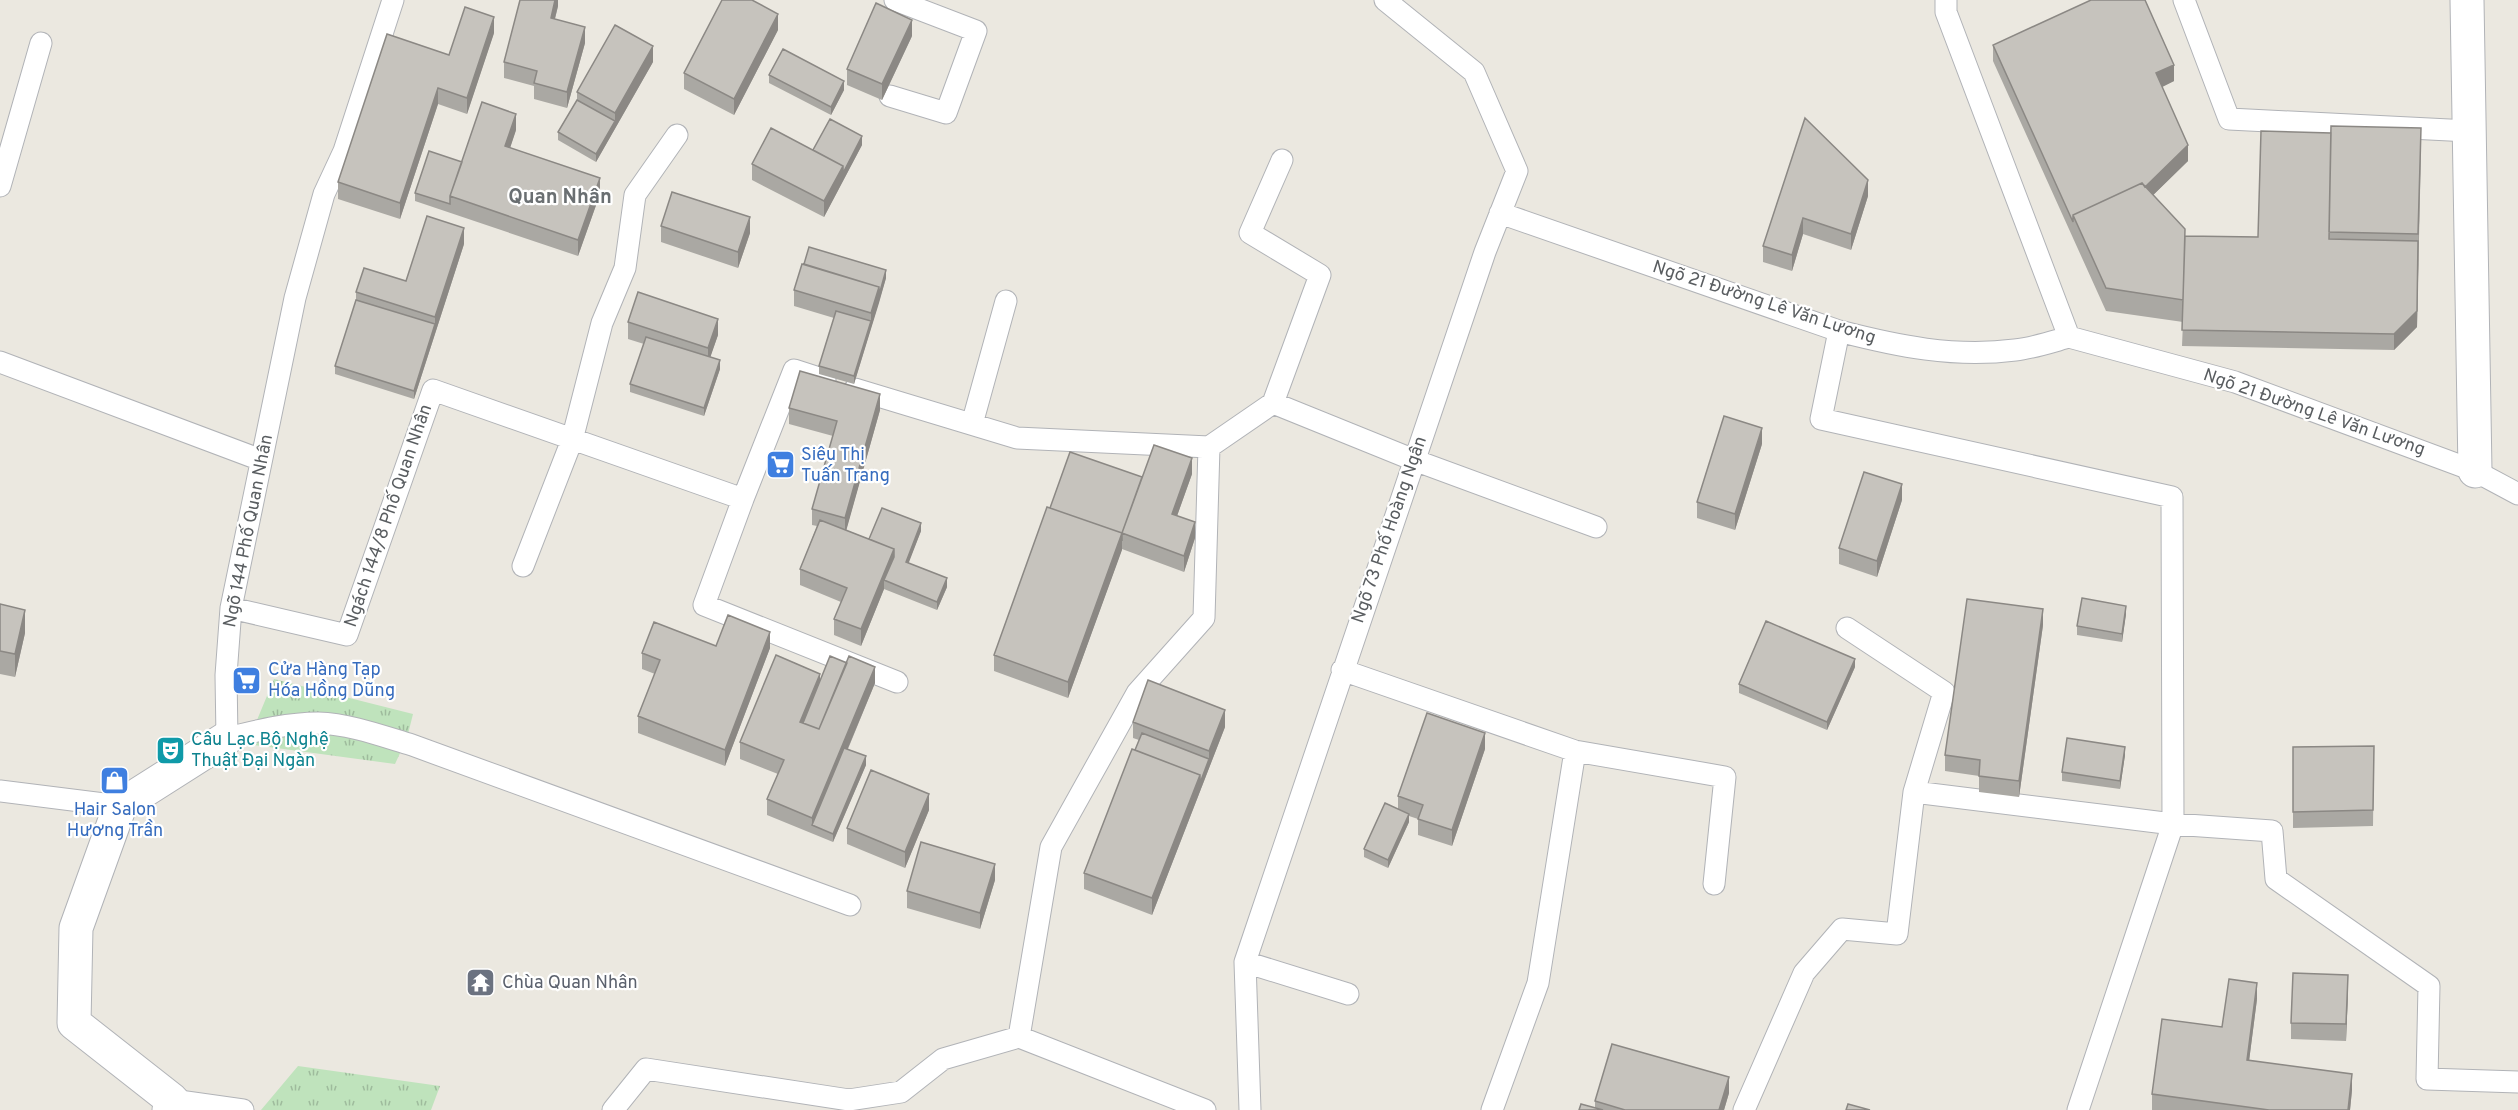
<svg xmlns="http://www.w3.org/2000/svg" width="2518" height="1110" viewBox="0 0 2518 1110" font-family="Overpass,sans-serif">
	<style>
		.park { fill: url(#park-tufts) }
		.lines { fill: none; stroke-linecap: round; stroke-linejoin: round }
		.lane-casing { stroke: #b1b3b7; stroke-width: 23 }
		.street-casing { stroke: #b1b3b7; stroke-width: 35 }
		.lane { stroke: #fff; stroke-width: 21 }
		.street { stroke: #fff; stroke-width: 33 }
		.wall { fill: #aaa8a3 }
		.shaded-wall { fill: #8b8884 }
		.building { fill: #c6c3bd; stroke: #8b8884; stroke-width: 1.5 }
		.labels { text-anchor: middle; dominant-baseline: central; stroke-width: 4.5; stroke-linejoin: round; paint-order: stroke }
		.street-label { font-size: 18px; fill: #595d60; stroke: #fff }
		.shop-label { font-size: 18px; fill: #366cbe; stroke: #fff; text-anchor: start }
		.culture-label { font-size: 18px; fill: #0d838f; stroke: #fff; text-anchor: start }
		.worship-label { font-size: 18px; fill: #5b616d; stroke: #fff; text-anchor: start }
		.neighbourhood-label { font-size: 20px; font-weight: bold; fill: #6a6f72; stroke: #fff }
	</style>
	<defs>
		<pattern id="park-tufts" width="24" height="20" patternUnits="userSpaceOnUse" patternTransform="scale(1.5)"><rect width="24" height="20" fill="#bfe3bc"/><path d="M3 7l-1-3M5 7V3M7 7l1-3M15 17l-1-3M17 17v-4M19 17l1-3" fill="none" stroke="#9ebb9c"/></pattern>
	</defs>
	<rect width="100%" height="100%" fill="#ebe8e0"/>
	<!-- park -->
	<path class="park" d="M274,679L413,714L407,738L395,764L247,744Z
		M298,1066L440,1086L431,1110H261Z"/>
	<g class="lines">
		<defs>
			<path id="lane" d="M393,0L344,151L324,194L295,298L231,608L226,675L227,738C256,731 287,723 318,723C350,724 382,736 412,745L850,905
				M1946,0V12L2069,337L2235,382L2475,471L2518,494
				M2184,0L2229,119L2469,131
				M890,96L946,113L976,31L895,0
				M0,186L41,43
				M1500,213L1839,331C1897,346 1954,358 2015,350C2033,348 2051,342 2069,337
				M1839,331L1821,419L2172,497L2173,824L2078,1110
				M0,362L261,460
				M825,380L794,370L743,499L704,605L897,682
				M855,389L1017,438L1209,447L1273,403L1414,460L1596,527
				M1273,403L1320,275L1250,233L1282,160
				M972,424L1006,301
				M523,566L572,440L602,323L625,268L635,195L677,135
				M231,608L347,635L433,390L743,499
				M1342,670L1575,751L1725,777L1714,884
				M0,791L120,806
				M1914,792L2173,824L2272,831L2276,879L2429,986L2427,1079L2518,1082
				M1245,962L1348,994
				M1019,1037L1051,847L1137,693L1204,618L1209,447
				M172,1100L243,1110
				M613,1110L646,1069L849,1100L901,1092L943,1059L1019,1037L1205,1110
				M1250,1110L1245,962L1485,252L1517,171L1474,72L1385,0
				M1492,1110L1538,983L1575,751
				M1744,1110L1804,973L1842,929L1897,934L1914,792L1944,692L1847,628"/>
			<path id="street" d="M2467,0L2475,471
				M169,1110L172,1100L74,1023L76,928L120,806L227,738"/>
		</defs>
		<!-- lane casing -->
		<use href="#lane" class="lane-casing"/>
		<!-- street casing -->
		<use href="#street" class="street-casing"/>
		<!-- lane -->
		<use href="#lane" class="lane"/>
		<!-- street -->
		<use href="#street" class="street"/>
	</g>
	<!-- wall -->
	<path class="wall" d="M558,0V6L555,19L585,43L567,108L534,99V86L504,78V62Z
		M778,30L734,115L684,89V73Z
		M494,33L467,114L438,104L400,219L338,199V182L449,55Z
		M912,36L882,100L847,85V69Z
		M1993,45L2174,81L2162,87L2188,161L2153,195L2185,236L2258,237L2421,151L2417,327L2394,350L2182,346L2183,322L2106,311L1993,61Z
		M653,62L596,162L558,140V132L577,100V92Z
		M769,75L844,90L831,115L769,83Z
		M1805,118L1868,196L1851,250L1803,234L1792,271L1763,262V246Z
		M516,130L510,148L600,194L578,256L415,201V193Z
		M862,145L824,217L752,180V164L813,150Z
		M661,226L750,233L738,268L661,242Z
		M464,244L414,399L335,374V366L356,300V292L406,281Z
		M886,278L854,384L819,374V366L834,318L794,306V290Z
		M628,322L718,335L710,357L720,369L704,416L630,392V384L644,344L628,339Z
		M789,408L880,410L846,530L869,539L921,531L908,563L947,587L937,610L884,589L861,646L834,635V619L841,602L800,585V569L817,526L812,525V509L833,436L789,424Z
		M1762,444L1735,530L1697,518V502Z
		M1192,474L1177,516L1195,538L1184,572L1122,549L1068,698L994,671V655L1050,508L1142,477Z
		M1902,500L1877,577L1839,564V548Z
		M0,604L25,633L15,677L0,674Z
		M2126,614L2122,642L2077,635V626Z
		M2043,625L2019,797L1979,792V776L1945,771V755Z
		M716,646L770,648L725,766L638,733V716L655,674L642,669V653Z
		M1855,667L1827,730L1739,693V684Z
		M820,681L875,683L848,749L866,765L833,842L767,815V799L778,774L740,759V742Z
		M1133,722L1225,727L1152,915L1084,889V873L1139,740L1133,738Z
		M2374,746L2373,826L2293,828V747Z
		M1485,749L1452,846L1418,835V819L1409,816V822L1388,868L1364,857V849L1398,809V796Z
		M2125,755L2120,789L2062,781V772Z
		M929,810L905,868L847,844V828Z
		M995,880L980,929L907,908V891Z
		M2348,991L2346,1041L2291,1039V1023Z
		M2257,999L2249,1061L2352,1090L2350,1110H2152V1094L2222,1027Z
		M1729,1093L1724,1110H1579L1595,1108V1101Z"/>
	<!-- shaded-wall -->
	<path class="shaded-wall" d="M555,0H558V6L551,34V18Z
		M778,14V30L734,115V99Z
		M494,17V33L467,114V98Z
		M912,20V36L882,100V84Z
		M585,27V43L567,108V92Z
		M653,46V62L596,162V154L615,121V113Z
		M2174,65V81L2156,90V73Z
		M844,81V90L831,115V107Z
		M438,88V104L400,219V203Z
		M516,114V130L505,163V146Z
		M2421,128L2417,327L2394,350V334L2417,311Z
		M862,136V145L824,217V201L843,166Z
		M2188,145V161L2142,206L2082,234Z
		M600,178V194L578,256V240Z
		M1868,180V196L1851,250V234Z
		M750,217V233L738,268V252Z
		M1803,218V234L1792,271V255Z
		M464,228V244L414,399V391L435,324V317Z
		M886,270V278L879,303V295Z
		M879,287V303L854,384V376L871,321V313Z
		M718,319V335L708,364V348Z
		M720,360V369L704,416V408Z
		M880,394V410L845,535V518Z
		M1762,428V444L1735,530V514Z
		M1192,458V474L1172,530V514Z
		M1902,484V500L1877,577V561Z
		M1195,522V538L1184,572V556Z
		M921,523V531L906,570V562Z
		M1122,533V550L1068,698V682Z
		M894,549V565L884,580V589L861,646V629Z
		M947,578V587L937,610V602Z
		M2126,606V614L2122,642V634Z
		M2043,609V625L2019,797V781Z
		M25,610V633L15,677V654Z
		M770,632V648L725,766V750Z
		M1855,659V667L1827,730V722Z
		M875,667V683L815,827L812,825V818Z
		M820,674V690L803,731L800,722Z
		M1225,710V727L1152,915V898L1200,775L1209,759V751Z
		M1485,733V749L1452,846V830Z
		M2125,747V755L2120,789V781Z
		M866,756V765L833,842V834Z
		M929,794V810L905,868V852Z
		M1409,814V822L1388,868V860Z
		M995,864V880L980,929V913Z
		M2348,975V991L2346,1041V1024Z
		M2257,983V999L2247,1077V1060Z
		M2352,1074V1090L2350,1110H2348Z
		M1729,1077V1093L1724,1110H1719Z"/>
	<!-- building -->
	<path class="building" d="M520,0H555L551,18L585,27L567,92L534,83L537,71L504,62Z
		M722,0H752L778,14L734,99L684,73Z
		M2091,0H2145L2174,65L2156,73L2188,145L2145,187L2142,183L2073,215V222L1993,45Z
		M876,3L912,20L882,84L847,69Z
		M465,7L494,17L467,98L438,88L400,203L338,182L387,34L449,55Z
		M615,25L653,46L615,113L577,92Z
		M783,49L844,81L831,107L769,75Z
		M577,100L615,121L596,154L558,132Z
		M482,102L516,114L505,146L600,178L578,240L450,196Z
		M1805,118L1868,180L1851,234L1803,218L1792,255L1763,246Z
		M830,119L862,136L843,173V166L813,150Z
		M2331,126L2421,128L2418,234L2329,232Z
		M771,128L843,166L824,201L752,164Z
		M2261,131L2331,133L2329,239L2418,241L2417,311L2394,334L2182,330L2185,236L2258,237Z
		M429,151L462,162L450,196V204L415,193Z
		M2142,183L2185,229L2183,300L2106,288L2073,215Z
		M672,192L750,217L738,252L661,226Z
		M427,216L464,228L435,317L356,292L364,268L406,281Z
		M809,247L886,270L879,295V287L804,264Z
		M802,264L879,287L871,313L794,290Z
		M638,292L718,319L708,348L628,322Z
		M356,300L435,324L414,391L335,366Z
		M836,311L871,321L854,376L819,366Z
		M646,337L720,360L704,408L630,384Z
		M800,371L880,394L845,518L812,509L837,421L789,408Z
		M1724,416L1762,428L1735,514L1697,502Z
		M1154,445L1192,458L1172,514L1195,522L1184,556L1122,533Z
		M1070,452L1142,477L1122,533V541V533L1050,508Z
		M1864,472L1902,484L1877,561L1839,548Z
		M1047,507L1122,533L1068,682L994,655Z
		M882,508L921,523L906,562L947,578L937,602L884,580L894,557V549L869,539Z
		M820,520L894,549L861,629L834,619L847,588L800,569Z
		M2082,598L2126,606L2122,634L2077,626Z
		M1967,599L2043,609L2019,781L1979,776L1980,760L1945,755Z
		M0,604L25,610L15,654L0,651Z
		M728,615L770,632L725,750L638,716L660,660L642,653L654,622L716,646Z
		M1766,621L1855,659L1827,722L1739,684Z
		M776,655L820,674L800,722L819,729L849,656L875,667L812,818L767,799L784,760L740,742Z
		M830,656L847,663L819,729L803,723Z
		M1148,680L1225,710L1209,751L1133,722Z
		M1427,713L1485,733L1452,830L1418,819L1423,805L1398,796Z
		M1142,733L1209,759L1200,783V775L1135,750Z
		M2067,738L2125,747L2120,781L2062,772Z
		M2374,746L2373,810L2293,812V747Z
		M844,748L866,756L833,834L812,825Z
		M1132,749L1200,775L1152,898L1084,873Z
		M871,770L929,794L905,852L847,828Z
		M1385,803L1409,814L1388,860L1364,849Z
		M921,842L995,864L980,913L907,891Z
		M2293,973L2348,975L2346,1024L2291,1023Z
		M2229,979L2257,983L2247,1060L2352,1074L2348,1110H2269L2152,1094L2162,1019L2222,1027Z
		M1612,1044L1729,1077L1719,1110H1625L1595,1101Z
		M1581,1104L1603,1110H1579Z
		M1848,1104L1870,1110H1846Z"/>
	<!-- icons -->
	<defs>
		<symbol id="supermarket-square" viewBox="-11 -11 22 22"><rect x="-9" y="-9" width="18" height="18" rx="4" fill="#3f7fe0" stroke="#fff"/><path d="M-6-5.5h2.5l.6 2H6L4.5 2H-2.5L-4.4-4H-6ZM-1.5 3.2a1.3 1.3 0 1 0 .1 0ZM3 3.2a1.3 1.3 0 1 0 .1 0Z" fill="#fff"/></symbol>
		<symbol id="theatre-square" viewBox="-11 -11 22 22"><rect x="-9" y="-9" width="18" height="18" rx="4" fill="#0f9aa8" stroke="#fff"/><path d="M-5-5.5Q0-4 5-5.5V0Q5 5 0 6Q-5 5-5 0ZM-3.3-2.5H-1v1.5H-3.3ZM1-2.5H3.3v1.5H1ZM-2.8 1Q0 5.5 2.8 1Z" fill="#fff"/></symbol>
		<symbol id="shop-square" viewBox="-11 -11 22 22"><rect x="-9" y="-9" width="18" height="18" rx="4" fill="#3f7fe0" stroke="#fff"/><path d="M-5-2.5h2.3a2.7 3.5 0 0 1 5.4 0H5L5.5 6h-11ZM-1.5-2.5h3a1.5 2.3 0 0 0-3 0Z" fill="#fff"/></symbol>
		<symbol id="temple-square" viewBox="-11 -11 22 22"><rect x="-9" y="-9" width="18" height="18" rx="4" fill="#6b7280" stroke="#fff"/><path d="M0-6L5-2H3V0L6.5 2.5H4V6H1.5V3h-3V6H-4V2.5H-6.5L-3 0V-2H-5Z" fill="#fff"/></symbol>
	</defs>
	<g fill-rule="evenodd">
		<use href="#supermarket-square" x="764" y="448" width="33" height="33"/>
		<use href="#supermarket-square" x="230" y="664" width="33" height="33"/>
		<use href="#theatre-square" x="154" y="734" width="33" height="33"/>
		<use href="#shop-square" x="98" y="764" width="33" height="33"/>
		<use href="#temple-square" x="464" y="966" width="33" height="33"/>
	</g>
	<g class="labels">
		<!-- street labels -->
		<g class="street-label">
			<text transform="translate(1764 303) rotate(18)">Ngõ 21 Đường Lê Văn Lương</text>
			<text transform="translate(2314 413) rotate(19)">Ngõ 21 Đường Lê Văn Lương</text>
			<text transform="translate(389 516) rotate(-71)">Ngách 144/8 Phố Quan Nhân</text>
			<text transform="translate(1390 530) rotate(-71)">Ngõ 73 Phố Hoàng Ngân</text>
			<text transform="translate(249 531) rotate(-79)">Ngõ 144 Phố Quan Nhân</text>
		</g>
		<!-- shop labels -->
		<g class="shop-label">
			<text x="801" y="455">Siêu Thị<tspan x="801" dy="21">Tuấn Trang</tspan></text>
			<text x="268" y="670">Cửa Hàng Tạp<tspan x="268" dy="21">Hóa Hồng Dũng</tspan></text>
			<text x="115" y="810" text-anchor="middle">Hair Salon<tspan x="115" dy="21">Hương Trần</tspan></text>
		</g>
		<!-- culture labels -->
		<g class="culture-label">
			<text x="191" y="740">Câu Lạc Bộ Nghệ<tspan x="191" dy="21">Thuật Đại Ngàn</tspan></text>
		</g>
		<!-- worship labels -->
		<g class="worship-label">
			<text x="502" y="983">Chùa Quan Nhân</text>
		</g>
		<!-- neighbourhood labels -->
		<g class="neighbourhood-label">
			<text x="560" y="198">Quan Nhân</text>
		</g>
	</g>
</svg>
